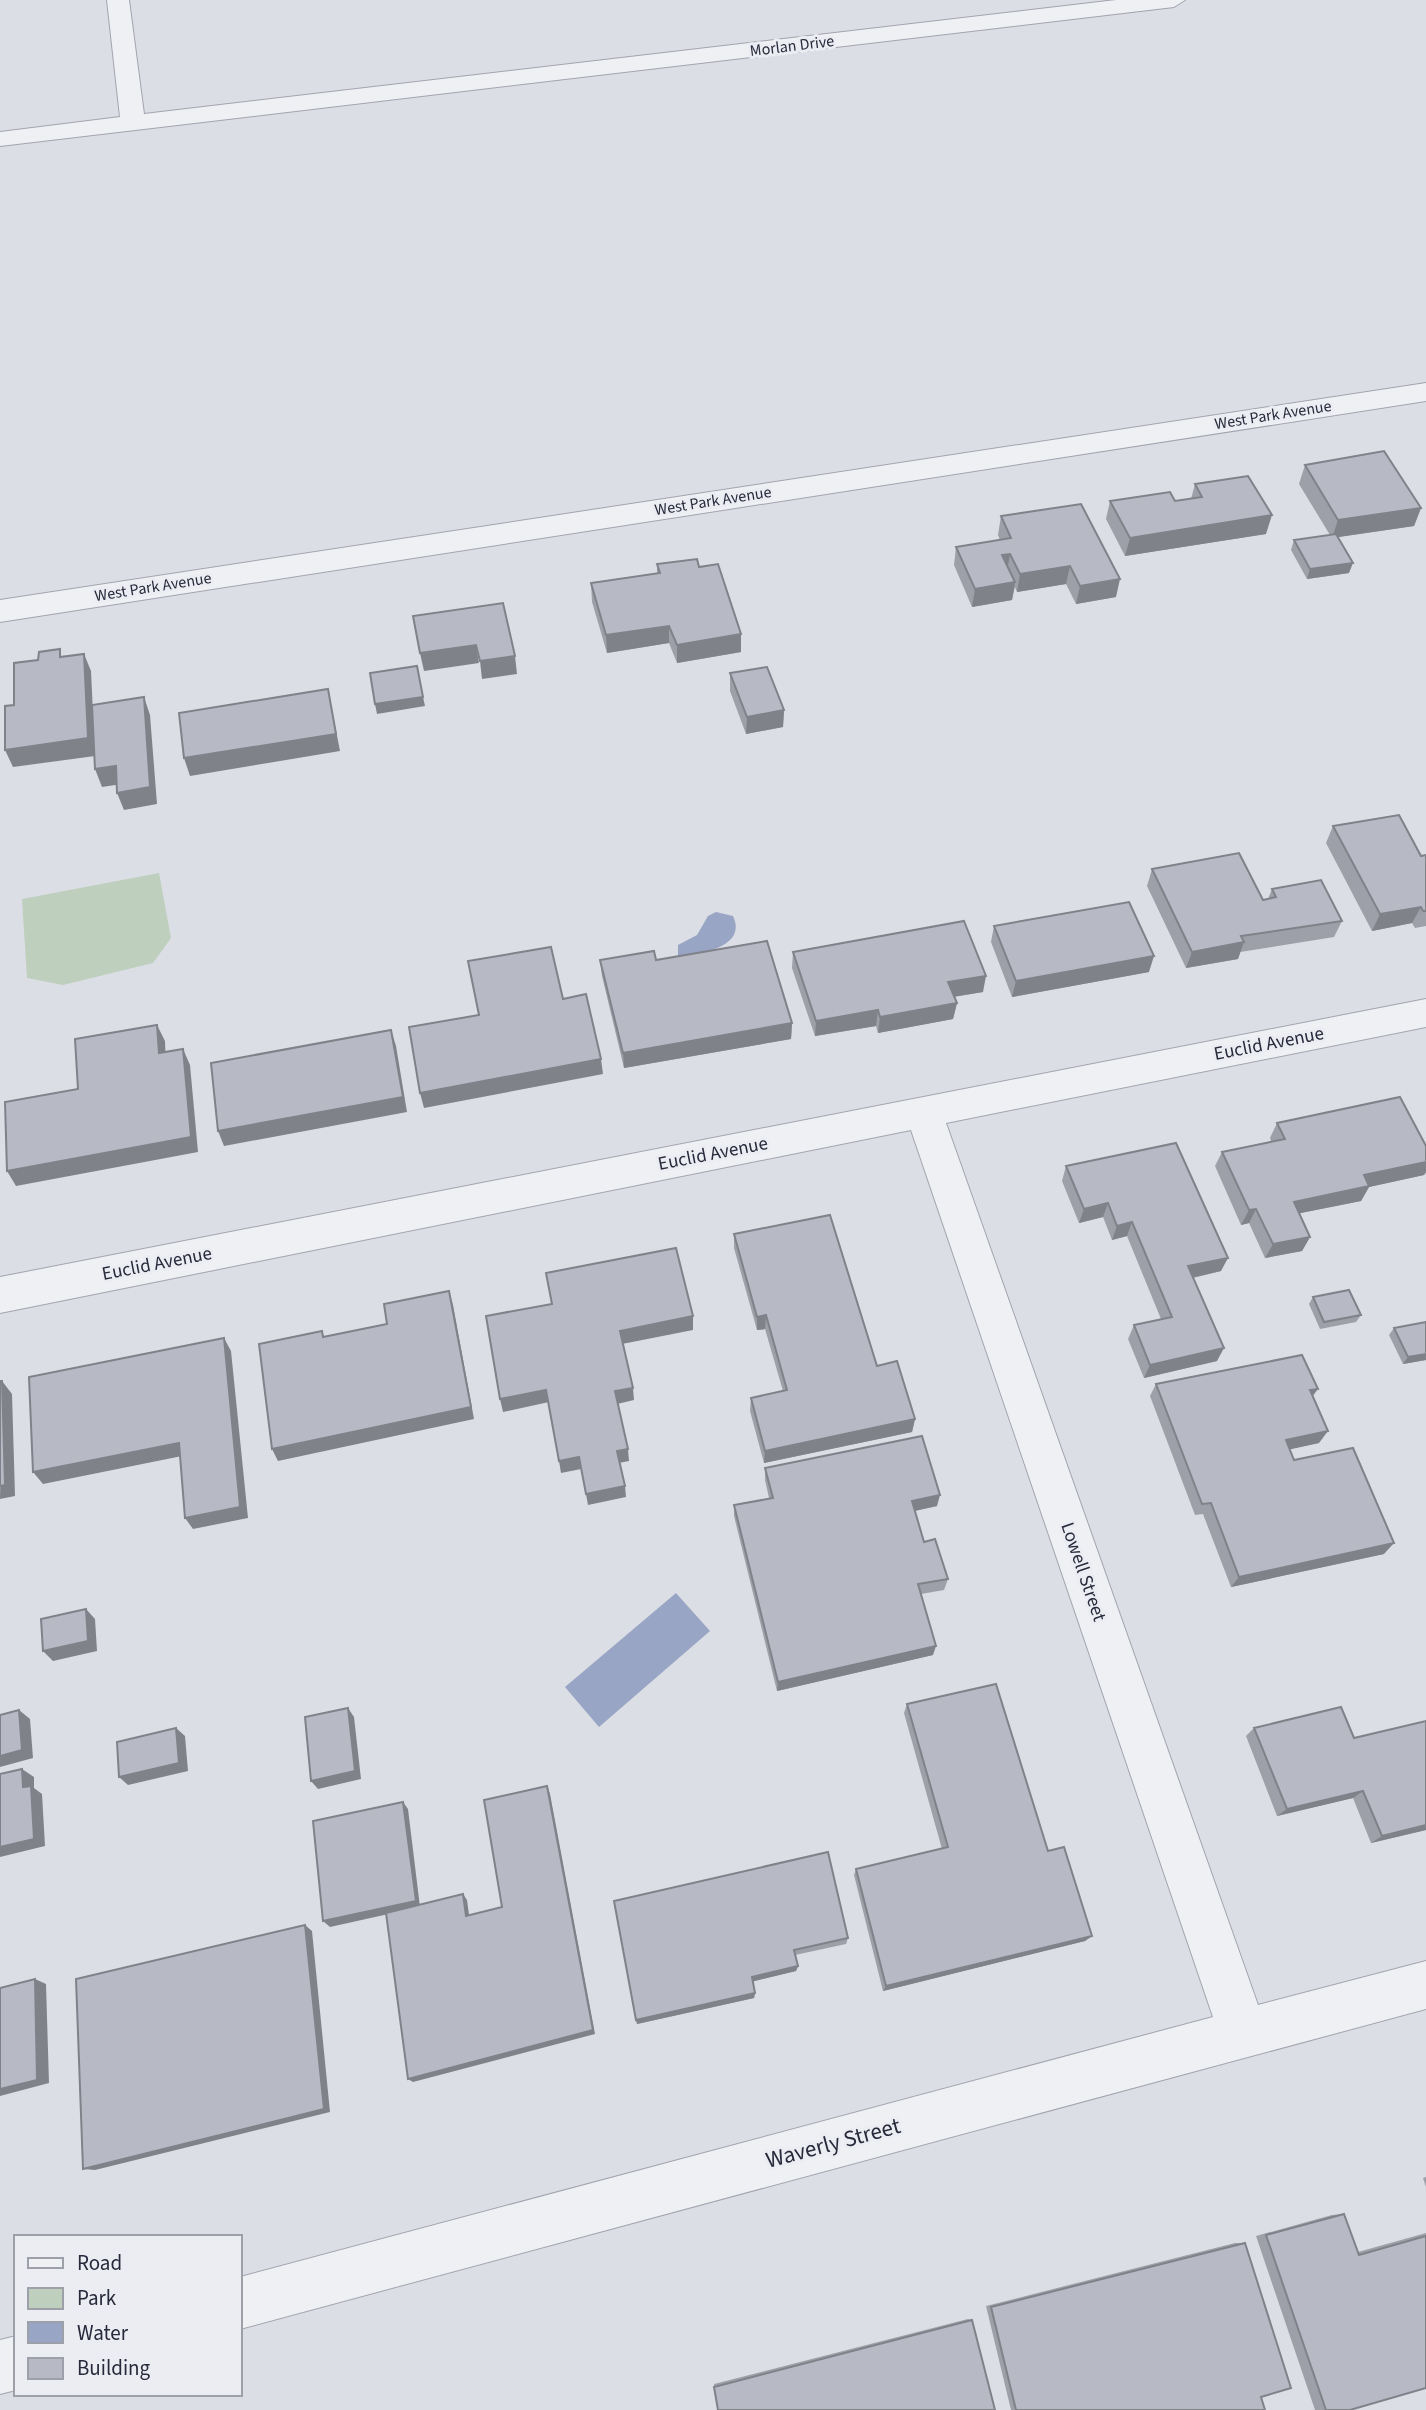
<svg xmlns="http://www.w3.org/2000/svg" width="1426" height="2410" viewBox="0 0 1426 2410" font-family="'Source Sans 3',sans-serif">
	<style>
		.green { fill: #bfcfbe }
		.water { fill: #99a5c4 }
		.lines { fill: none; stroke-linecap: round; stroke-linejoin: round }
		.street-casing { stroke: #a2a4af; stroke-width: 2 }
		.street { fill: #eff0f4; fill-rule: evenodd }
		.wall { fill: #9d9fa9 }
		.shaded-wall { fill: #80828a }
		.building { fill: #b7b9c5; stroke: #80828a; stroke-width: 2 }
		.labels { text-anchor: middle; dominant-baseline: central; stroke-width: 6; stroke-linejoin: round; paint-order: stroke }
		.far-street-label { font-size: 16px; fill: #272a3b; stroke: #ecedf3 }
		.street-label { font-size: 19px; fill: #272a3b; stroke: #ecedf3 }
		.near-street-label { font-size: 23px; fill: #272a3b; stroke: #ecedf3 }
	</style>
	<rect width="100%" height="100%" fill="#dcdee5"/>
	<!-- green -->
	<path class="green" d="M159,873L171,938L153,963L63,985L27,978L22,899Z"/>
	<!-- water -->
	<path class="water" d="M716,912L733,916C748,948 698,954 678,957V945L697,935L708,916Z
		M676,1593L710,1631L599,1727L565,1687Z"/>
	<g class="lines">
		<defs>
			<path id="street" d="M107,0H129L144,114L1116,0H1185L1174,7L0,146V132L120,117Z
				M1426,383V401L0,622V600Z
				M1426,999V1027L946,1123L1258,2005L1426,1961V2009L240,2329V2277L1213,2017L911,1130L0,1313V1277Z
				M16,2336V2390L0,2394V2340Z"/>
		</defs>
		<!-- street casing -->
		<use href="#street" class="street-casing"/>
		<!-- street -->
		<use href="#street" class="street"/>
	</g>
	<!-- wall -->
	<path class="wall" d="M1305,465L1421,508L1414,526L1338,537L1349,573L1307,579L1291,550L1294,540L1330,535L1299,484Z
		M1195,484L1266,534L1125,556L1106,519L1110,501H1175L1191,499Z
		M1001,516L1116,597L1076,604L1066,584L1017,592L1015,587L1012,600L972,607L954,565L956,547L1000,540L998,535Z
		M657,564L699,567L741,634V652L677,663L669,643L607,653L592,602L591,583L657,573Z
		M730,673L784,710L783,727L746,734L730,691Z
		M1333,826L1421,856L1426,855V926L1415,928L1412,923L1372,931L1326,843Z
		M1152,869L1263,900L1268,899L1272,889L1342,921L1334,937L1240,952L1238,959L1186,968L1147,886Z
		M994,926L1149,972L1012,997L991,942Z
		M793,952L983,992L954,997L957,1003L953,1019L878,1033L876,1026L815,1036L792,968Z
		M600,960H656L792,1023L791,1039L624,1068L602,976Z
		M1277,1123L1426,1146V1172L1424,1175L1369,1187L1361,1201L1300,1213L1310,1237L1302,1251L1265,1258L1249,1223L1241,1225L1215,1166L1222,1152L1271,1141L1270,1138Z
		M1066,1166L1221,1271L1193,1278L1217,1361L1144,1378L1128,1339L1134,1325L1161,1319L1127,1236L1112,1240L1103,1217L1079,1223L1062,1181Z
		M734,1234L877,1366L915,1419L912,1432L764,1463L750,1411L751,1398L783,1391L765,1329L757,1330L734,1248Z
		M1313,1297L1361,1315L1356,1322L1320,1329L1309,1304Z
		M1426,1322V1360L1403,1364L1389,1335L1394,1328Z
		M1156,1384L1313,1396L1319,1443L1290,1449L1294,1460L1384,1554L1231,1587L1203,1514L1195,1515L1150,1396Z
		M765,1468L937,1506L915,1511L924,1542L948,1579L944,1590L921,1594L933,1655L777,1691L734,1516V1505L769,1498L765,1480Z
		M907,1704L1048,1851L1092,1936L1085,1941L883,1991L854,1875L856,1869L942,1849L904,1713Z
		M1426,1721V1830L1371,1843L1353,1798L1277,1816L1246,1736L1254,1728L1354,1738Z
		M614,1901L848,1938L846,1944L795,1955L798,1966L796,1971L753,1981L755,1993L754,1998L637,2024Z
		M1426,2177V2187L1423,2178Z
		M1344,2214L1358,2252L1426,2233V2388L1350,2410H1315L1256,2236L1332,2215Z
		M1235,2243H1245L1261,2397L1265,2410H1011L986,2306Z
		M968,2319L972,2320L714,2387V2384Z"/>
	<!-- shaded-wall -->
	<path class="shaded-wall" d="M1421,508L1414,526L1332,538L1338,520Z
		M1272,515L1266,534L1125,556L1130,538Z
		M1010,554L1007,572L1002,555Z
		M1353,563L1349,573L1307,579L1310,569Z
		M1070,566L1066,584L1017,592L1020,574Z
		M1120,579L1116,597L1076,604L1080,586Z
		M1015,582L1012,600L972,607L975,589Z
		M669,626V643L607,653L606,635Z
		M741,634V652L677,663V645Z
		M476,645L479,663L424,671L420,653Z
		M84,654L91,671L95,756L13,767L5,750Z
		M515,656L517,674L482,679L480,661Z
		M328,689L340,751L190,776L184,758Z
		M144,697L150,715L157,804L124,810L117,793Z
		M423,697L425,706L377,714L375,704Z
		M784,710L783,727L746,734L747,717Z
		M116,766L122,784L102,787L95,769Z
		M1421,907L1412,923L1372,931L1380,914Z
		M1244,942L1238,959L1186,968L1192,952Z
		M1154,956L1149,972L1012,997L1016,981Z
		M986,976L983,992L945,998L948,982Z
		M957,1003L953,1019L878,1033L880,1017Z
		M878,1010L876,1026L815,1036L816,1021Z
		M792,1023L791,1039L624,1068L623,1053Z
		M157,1025L165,1041L166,1068L159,1053Z
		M391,1030L396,1046L407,1112L224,1146L218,1131Z
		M183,1049L190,1065L198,1152L16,1186L7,1171Z
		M601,1059L603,1074L424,1108L420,1093Z
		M1426,1162V1172L1424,1175L1369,1187L1361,1201L1286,1216L1294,1202L1364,1175Z
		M1108,1203L1103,1217L1079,1223L1084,1209Z
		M1256,1209L1249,1223L1241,1225L1249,1210Z
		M1132,1222L1127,1236L1112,1240L1117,1226Z
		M1310,1237L1302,1251L1265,1258L1273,1244Z
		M1228,1258L1221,1271L1182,1280L1188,1266Z
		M449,1291L453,1305L474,1419L278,1461L272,1449Z
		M766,1315L765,1329L757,1330V1317Z
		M693,1316V1330L622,1344L620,1331Z
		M224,1338L231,1351L248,1518L193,1529L185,1518Z
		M1224,1348L1217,1361L1144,1378L1150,1365Z
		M1426,1354V1360L1403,1364L1408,1357Z
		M2,1381L12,1394L15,1496L0,1499Z
		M633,1388L634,1400L617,1404L615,1391Z
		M1318,1389L1309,1401L1310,1390Z
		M546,1390L549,1402L503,1412L500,1399Z
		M915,1419L912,1432L764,1463L765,1451Z
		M1328,1431L1319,1443L1278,1452L1286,1440Z
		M179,1443L187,1455L43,1484L33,1472Z
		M628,1449L629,1461L619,1463L617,1451Z
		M579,1457L581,1469L561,1473L559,1461Z
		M625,1486L626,1497L588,1505L586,1494Z
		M940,1495L937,1506L909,1512L912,1501Z
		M1394,1543L1384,1554L1231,1587L1239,1577Z
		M86,1609L95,1619L97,1651L53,1661L43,1651Z
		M936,1646L933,1655L777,1691L778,1682Z
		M348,1708L354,1717L361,1779L318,1789L311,1781Z
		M19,1710L30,1719L33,1758L0,1767V1756Z
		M176,1728L185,1736L188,1771L128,1785L119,1777Z
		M22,1769L34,1777V1788L42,1794L45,1846L0,1857V1847L23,1787Z
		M547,1786L550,1794L595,2034L413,2082L408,2079L593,2030Z
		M1363,1791L1353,1798L1277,1816L1287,1809Z
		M403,1802L408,1809L420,1907L330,1927L323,1921Z
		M1426,1825V1830L1371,1843L1382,1836Z
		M463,1894L467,1900L470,1922L466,1916Z
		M305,1925L312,1931L330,2112L95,2170L83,2169Z
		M1092,1936L1085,1941L883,1991L886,1986Z
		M798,1966L796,1971L751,1982L752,1977Z
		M35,1979L46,1984L49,2083L0,2096V2089Z
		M755,1993L754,1998L637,2024L636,2020Z"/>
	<!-- building -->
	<path class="building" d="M1384,451L1421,508L1338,520L1305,465Z
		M1248,476L1272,515L1130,538L1110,501L1170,492L1175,501L1202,497L1195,484Z
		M1081,504L1120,579L1080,586L1070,566L1020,574L1010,554L1002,555L1015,582L975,589L956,547L1011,538L1001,516Z
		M1336,534L1353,563L1310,569L1294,540Z
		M697,559L699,567L718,564L741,634L677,645L669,626L606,635L591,583L660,573L657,564Z
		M503,603L515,656L480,661L476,645L420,653L413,616Z
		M60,649V657L84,654L88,738L5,750V706L14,705V663L38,660L39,652Z
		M417,666L423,697L375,704L370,673Z
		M767,667L784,710L747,717L730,673Z
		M328,689L336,734L184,758L179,713Z
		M144,697L150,787L117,793L116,766L95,769L92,705Z
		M1399,815L1421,856L1426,855V911H1423L1421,907L1380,914L1333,826Z
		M1239,853L1263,900L1276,897L1272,889L1321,880L1342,921L1241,936L1244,942L1192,952L1152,869Z
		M1129,902L1154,956L1016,981L994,926Z
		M964,921L986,976L948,982L957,1003L880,1017L878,1010L816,1021L793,952Z
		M767,941L792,1023L623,1053L600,960L654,951L656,960Z
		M551,947L563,999L586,994L601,1059L420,1093L409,1027L479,1015L468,961Z
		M157,1025L159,1053L183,1049L191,1137L7,1171L5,1102L78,1089L75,1039Z
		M391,1030L403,1097L218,1131L211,1063Z
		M1400,1097L1426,1146V1162L1364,1175L1369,1186L1294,1202L1310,1237L1273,1244L1256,1209L1249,1210L1222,1152L1285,1139L1277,1123Z
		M1176,1143L1228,1258L1188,1266L1224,1348L1150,1365L1134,1325L1172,1317L1132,1222L1117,1226L1108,1203L1084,1209L1066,1166Z
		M830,1215L877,1366L897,1361L915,1419L765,1451L751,1398L787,1390L766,1315L757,1317L734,1234Z
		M676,1248L693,1316L620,1331L633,1388L615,1391L628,1449L617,1451L625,1486L586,1494L579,1457L559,1461L546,1390L500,1399L486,1316L552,1304L546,1273Z
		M1349,1290L1361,1315L1324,1322L1313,1297Z
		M449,1291L471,1407L272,1449L259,1344L322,1331L323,1337L387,1324L384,1304Z
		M1426,1322V1354L1408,1357L1394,1328Z
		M224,1338L240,1507L185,1518L179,1443L33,1472L29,1377Z
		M1302,1355L1318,1389L1310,1390L1328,1431L1286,1440L1294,1460L1353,1448L1394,1543L1239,1577L1211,1503L1202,1504L1156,1384Z
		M0,1381H2L5,1485L0,1486Z
		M922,1436L940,1495L912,1501L924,1542L935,1539L948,1579L918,1584L936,1646L778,1682L734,1505L773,1498L765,1468Z
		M86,1609L88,1641L43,1651L41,1619Z
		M996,1684L1048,1851L1064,1847L1092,1936L886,1986L856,1869L948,1847L907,1704Z
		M1341,1707L1354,1738L1426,1721V1825L1382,1836L1363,1791L1287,1809L1254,1728Z
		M348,1708L355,1771L311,1781L305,1717Z
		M19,1710L22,1750L0,1756V1715Z
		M176,1728L179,1763L119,1777L117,1742Z
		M22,1769L23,1787L31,1786L34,1839L0,1847V1774Z
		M547,1786L593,2030L408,2079L386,1913L463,1894L466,1916L502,1907L484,1800Z
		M403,1802L416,1901L323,1921L313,1821Z
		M828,1852L848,1938L794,1950L798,1966L752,1977L755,1993L636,2020L614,1901Z
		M305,1925L324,2109L83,2169L76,1979Z
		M35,1979L37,2080L0,2089V1988Z
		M1344,2214L1359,2255L1426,2236V2388L1350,2410H1326L1266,2235Z
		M1245,2243L1291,2388L1261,2397L1265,2410H1016L991,2307Z
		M972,2320L995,2410H718L714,2387Z"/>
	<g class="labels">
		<!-- far-street labels -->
		<g class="far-street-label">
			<text transform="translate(792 46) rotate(-7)">Morlan Drive</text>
			<text transform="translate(1273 415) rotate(-9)">West Park Avenue</text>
			<text transform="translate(713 501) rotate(-9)">West Park Avenue</text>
			<text transform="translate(153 587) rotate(-9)">West Park Avenue</text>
		</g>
		<!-- street labels -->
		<g class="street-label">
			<text transform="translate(1269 1044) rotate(-11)">Euclid Avenue</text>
			<text transform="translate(713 1154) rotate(-11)">Euclid Avenue</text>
			<text transform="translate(157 1264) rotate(-11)">Euclid Avenue</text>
			<text transform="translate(1083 1572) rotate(71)">Lowell Street</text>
		</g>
		<!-- near-street labels -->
		<g class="near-street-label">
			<text transform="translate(833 2143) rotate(-15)">Waverly Street</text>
		</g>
	</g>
	<!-- legend -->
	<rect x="14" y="2235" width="228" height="161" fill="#ecedf3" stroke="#9d9fa9" stroke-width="2"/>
	<rect x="28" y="2258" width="35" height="10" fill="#eff0f4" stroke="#9d9fa9" stroke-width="2"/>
	<text x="77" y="2270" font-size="21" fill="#272a3b">Road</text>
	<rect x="28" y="2288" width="35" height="21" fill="#bfcfbe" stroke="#9d9fa9" stroke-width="2"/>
	<text x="77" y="2305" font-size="21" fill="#272a3b">Park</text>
	<rect x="28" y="2322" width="35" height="21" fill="#99a5c4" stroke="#9d9fa9" stroke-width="2"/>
	<text x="77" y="2340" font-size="21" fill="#272a3b">Water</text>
	<rect x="28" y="2358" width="35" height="21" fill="#b7b9c5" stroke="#9d9fa9" stroke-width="2"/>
	<text x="77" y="2375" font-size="21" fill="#272a3b">Building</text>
</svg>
